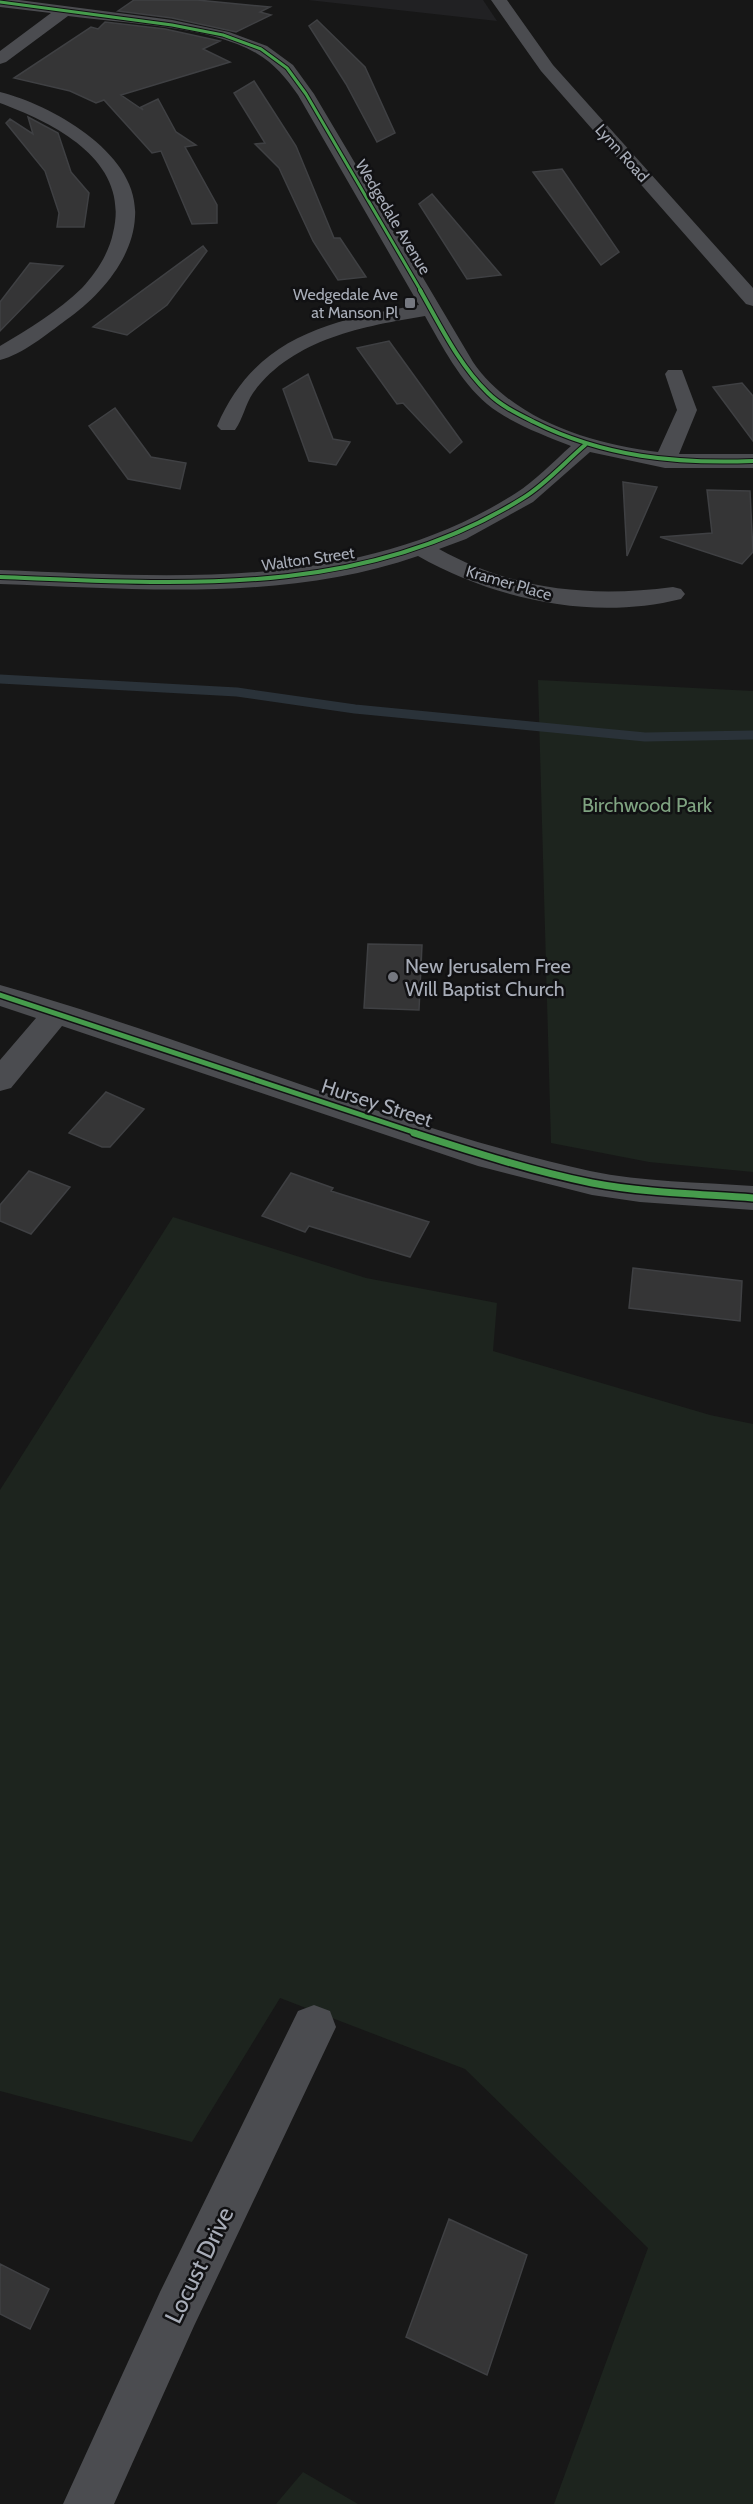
<svg xmlns="http://www.w3.org/2000/svg" width="753" height="2504" viewBox="0 0 753 2504" font-family="Cabin,sans-serif">
	<style>
		.built { fill: #212123 }
		.green { fill: #1d241e }
		.lines { fill: none; stroke-linecap: round; stroke-linejoin: round }
		.stream { stroke: #2a3239; stroke-width: 9 }
		.building { fill: #353536; stroke: #3f4043; stroke-width: 1.5 }
		.minor { fill: #4b4c50; fill-rule: evenodd }
		.cycleway-far3-casing { stroke: #111113; stroke-width: 5 }
		.cycleway-far2-casing { stroke: #111113; stroke-width: 6 }
		.cycleway-far1-casing { stroke: #111113; stroke-width: 8 }
		.cycleway-casing { stroke: #111113; stroke-width: 10 }
		.cycleway-far3 { stroke: #469c4c; stroke-width: 3 }
		.cycleway-far2 { stroke: #469c4c; stroke-width: 4 }
		.cycleway-far1 { stroke: #469c4c; stroke-width: 5 }
		.cycleway { stroke: #469c4c; stroke-width: 7 }
		.poi-dot { fill: #757880; stroke: #111113; stroke-width: 2 }
		.labels { text-anchor: middle; dominant-baseline: central; stroke-width: 5; stroke-linejoin: round; paint-order: stroke }
		.far-street-label { font-size: 16px; fill: #a8adb8; stroke: #111113 }
		.far-poi-label { font-size: 16px; fill: #a8adb8; stroke: #111113; text-anchor: end }
		.park-label { font-size: 20px; fill: #7fa381; stroke: #111113 }
		.poi-label { font-size: 20px; fill: #a8adb8; stroke: #111113; text-anchor: start }
		.street-label { font-size: 20px; fill: #a8adb8; stroke: #111113 }
		.near-street-label { font-size: 24px; fill: #a8adb8; stroke: #111113 }
	</style>
	<rect width="100%" height="100%" fill="#171717"/>
	<!-- built -->
	<path class="built" d="M308,0H483L497,21Z"/>
	<!-- green -->
	<path class="green" d="M538,680L753,691V1172L649,1162L551,1143Z
		M173,1217L366,1278L497,1303L493,1351L710,1415L753,1424V2504H554L648,2248L465,2069L280,1998L192,2142L0,2091V1490Z
		M303,2472L358,2504H276Z"/>
	<g class="lines">
		<!-- stream -->
		<path class="stream" d="M0,679L237,692L355,709L645,737L753,735"/>
	</g>
	<!-- building -->
	<path class="building" d="M134,0H197L270,7L260,12L271,15L236,32L172,18L118,11Z
		M317,20L365,67L395,133L377,142L346,84L309,26Z
		M105,22L165,29L220,41L203,49L230,62L121,95L143,110L141,107L158,99L176,132L196,145L185,147L217,205V223L192,224L161,151L152,153L104,100L96,103L70,91L14,78L91,27L98,29Z
		M254,81L296,146L334,238H340L366,277L338,280L313,241L279,168L255,144L265,143L234,93Z
		M28,117L58,133L71,172L89,193L84,227H57L59,213L45,171L6,123L10,119L33,134Z
		M562,169L619,252L601,265L533,172Z
		M432,194L501,275L467,279L419,204Z
		M203,246L207,251L167,305L127,335L93,327Z
		M30,263L63,266L0,331V302Z
		M389,341L462,442L450,453L403,403L397,404L357,348Z
		M308,374L333,439L350,442L336,465L309,461L283,389Z
		M742,383L753,396V441L713,387Z
		M115,408L151,457L186,463L180,489L128,479L89,426Z
		M623,482L657,487L627,556Z
		M707,490L750,491L753,552L742,564L660,537L712,533Z
		M368,944L422,945L419,1010L364,1008Z
		M106,1092L144,1109L110,1147H102L69,1133Z
		M29,1171L70,1187L31,1234L0,1221V1205Z
		M291,1173L333,1188L331,1191L429,1222L410,1257L309,1226L305,1232L262,1216Z
		M633,1268L742,1281L740,1321L629,1308Z
		M449,2219L527,2255L487,2375L406,2337Z
		M0,2264L49,2289L30,2329L0,2314Z"/>
	<g class="lines">
		<!-- minor -->
		<path class="minor" d="M0,0H19L172,20L229,32L267,46L293,65L314,94L473,362C513,420 591,444 658,452L677,410L665,374L668,370H682L697,410L679,454H753V468H665L590,452L533,502L466,539L439,549C513,590 590,598 673,587L681,589L685,594L681,599C593,621 496,600 418,556C286,602 138,589 0,584V570C174,577 362,592 516,493C535,481 553,462 571,446C543,435 510,423 487,404C460,381 442,346 425,316C364,326 292,339 253,393C245,405 243,419 235,430H221L217,426C255,336 331,320 419,305L298,95C286,78 275,64 256,53C211,26 121,23 68,16L6,62L0,64V51L51,13L0,7Z
			M491,0H507L553,65L753,288V306L746,304L541,71Z
			M0,92C52,105 140,154 135,217C133,259 99,297 66,320C47,334 23,354 0,360V346C29,329 58,311 82,288C96,273 109,253 113,233C131,161 56,124 0,103Z
			M0,985C198,1041 389,1126 590,1171C643,1182 699,1182 753,1186V1210L640,1202L592,1195L478,1166L62,1026L11,1088L0,1091V1060L36,1018L0,1006Z
			M314,2005L330,2011L336,2027L194,2326L114,2504H63L160,2292L298,2011Z"/>
		<defs>
			<path id="cycleway-far3" d="M0,2L172,25L223,35L261,49L287,68L306,94L421,291"/>
			<path id="cycleway-far2" d="M420,290C440,325 459,365 488,393C501,406 518,414 534,422C604,457 676,464 753,461
				M0,577C182,584 361,599 523,498C545,485 565,462 585,445"/>
			<path id="cycleway-far1" d="M0,995L419,1134"/>
			<path id="cycleway" d="M414,1133C473,1152 532,1171 592,1183C645,1193 700,1194 753,1198"/>
		</defs>
		<!-- cycleway-far3 casing -->
		<use href="#cycleway-far3" class="cycleway-far3-casing"/>
		<!-- cycleway-far2 casing -->
		<use href="#cycleway-far2" class="cycleway-far2-casing"/>
		<!-- cycleway-far1 casing -->
		<use href="#cycleway-far1" class="cycleway-far1-casing"/>
		<!-- cycleway casing -->
		<use href="#cycleway" class="cycleway-casing"/>
		<!-- cycleway-far3 -->
		<use href="#cycleway-far3" class="cycleway-far3"/>
		<!-- cycleway-far2 -->
		<use href="#cycleway-far2" class="cycleway-far2"/>
		<!-- cycleway-far1 -->
		<use href="#cycleway-far1" class="cycleway-far1"/>
		<!-- cycleway -->
		<use href="#cycleway" class="cycleway"/>
	</g>
	<!-- markers -->
	<g class="poi-dot">
		<rect x="404" y="297" width="12" height="12" rx="3"/>
		<circle cx="393" cy="977" r="6"/>
	</g>
	<g class="labels">
		<!-- far-street labels -->
		<g class="far-street-label">
			<text transform="translate(622 153) rotate(48)">Lynn Road</text>
			<text transform="translate(393 217) rotate(59)">Wedgedale Avenue</text>
			<text transform="translate(308 559) rotate(-8)">Walton Street</text>
			<text transform="translate(509 583) rotate(16)">Kramer Place</text>
		</g>
		<!-- far-poi labels -->
		<g class="far-poi-label">
			<text x="398" y="294">Wedgedale Ave<tspan x="398" dy="18">at Manson Pl</tspan></text>
		</g>
		<!-- park labels -->
		<g class="park-label">
			<text x="647" y="805">Birchwood Park</text>
		</g>
		<!-- poi labels -->
		<g class="poi-label">
			<text x="405" y="966">New Jerusalem Free<tspan x="405" dy="23">Will Baptist Church</tspan></text>
		</g>
		<!-- street labels -->
		<g class="street-label">
			<text transform="translate(377 1103) rotate(18)">Hursey Street</text>
		</g>
		<!-- near-street labels -->
		<g class="near-street-label">
			<text transform="translate(199 2265) rotate(-64)">Locust Drive</text>
		</g>
	</g>
</svg>
